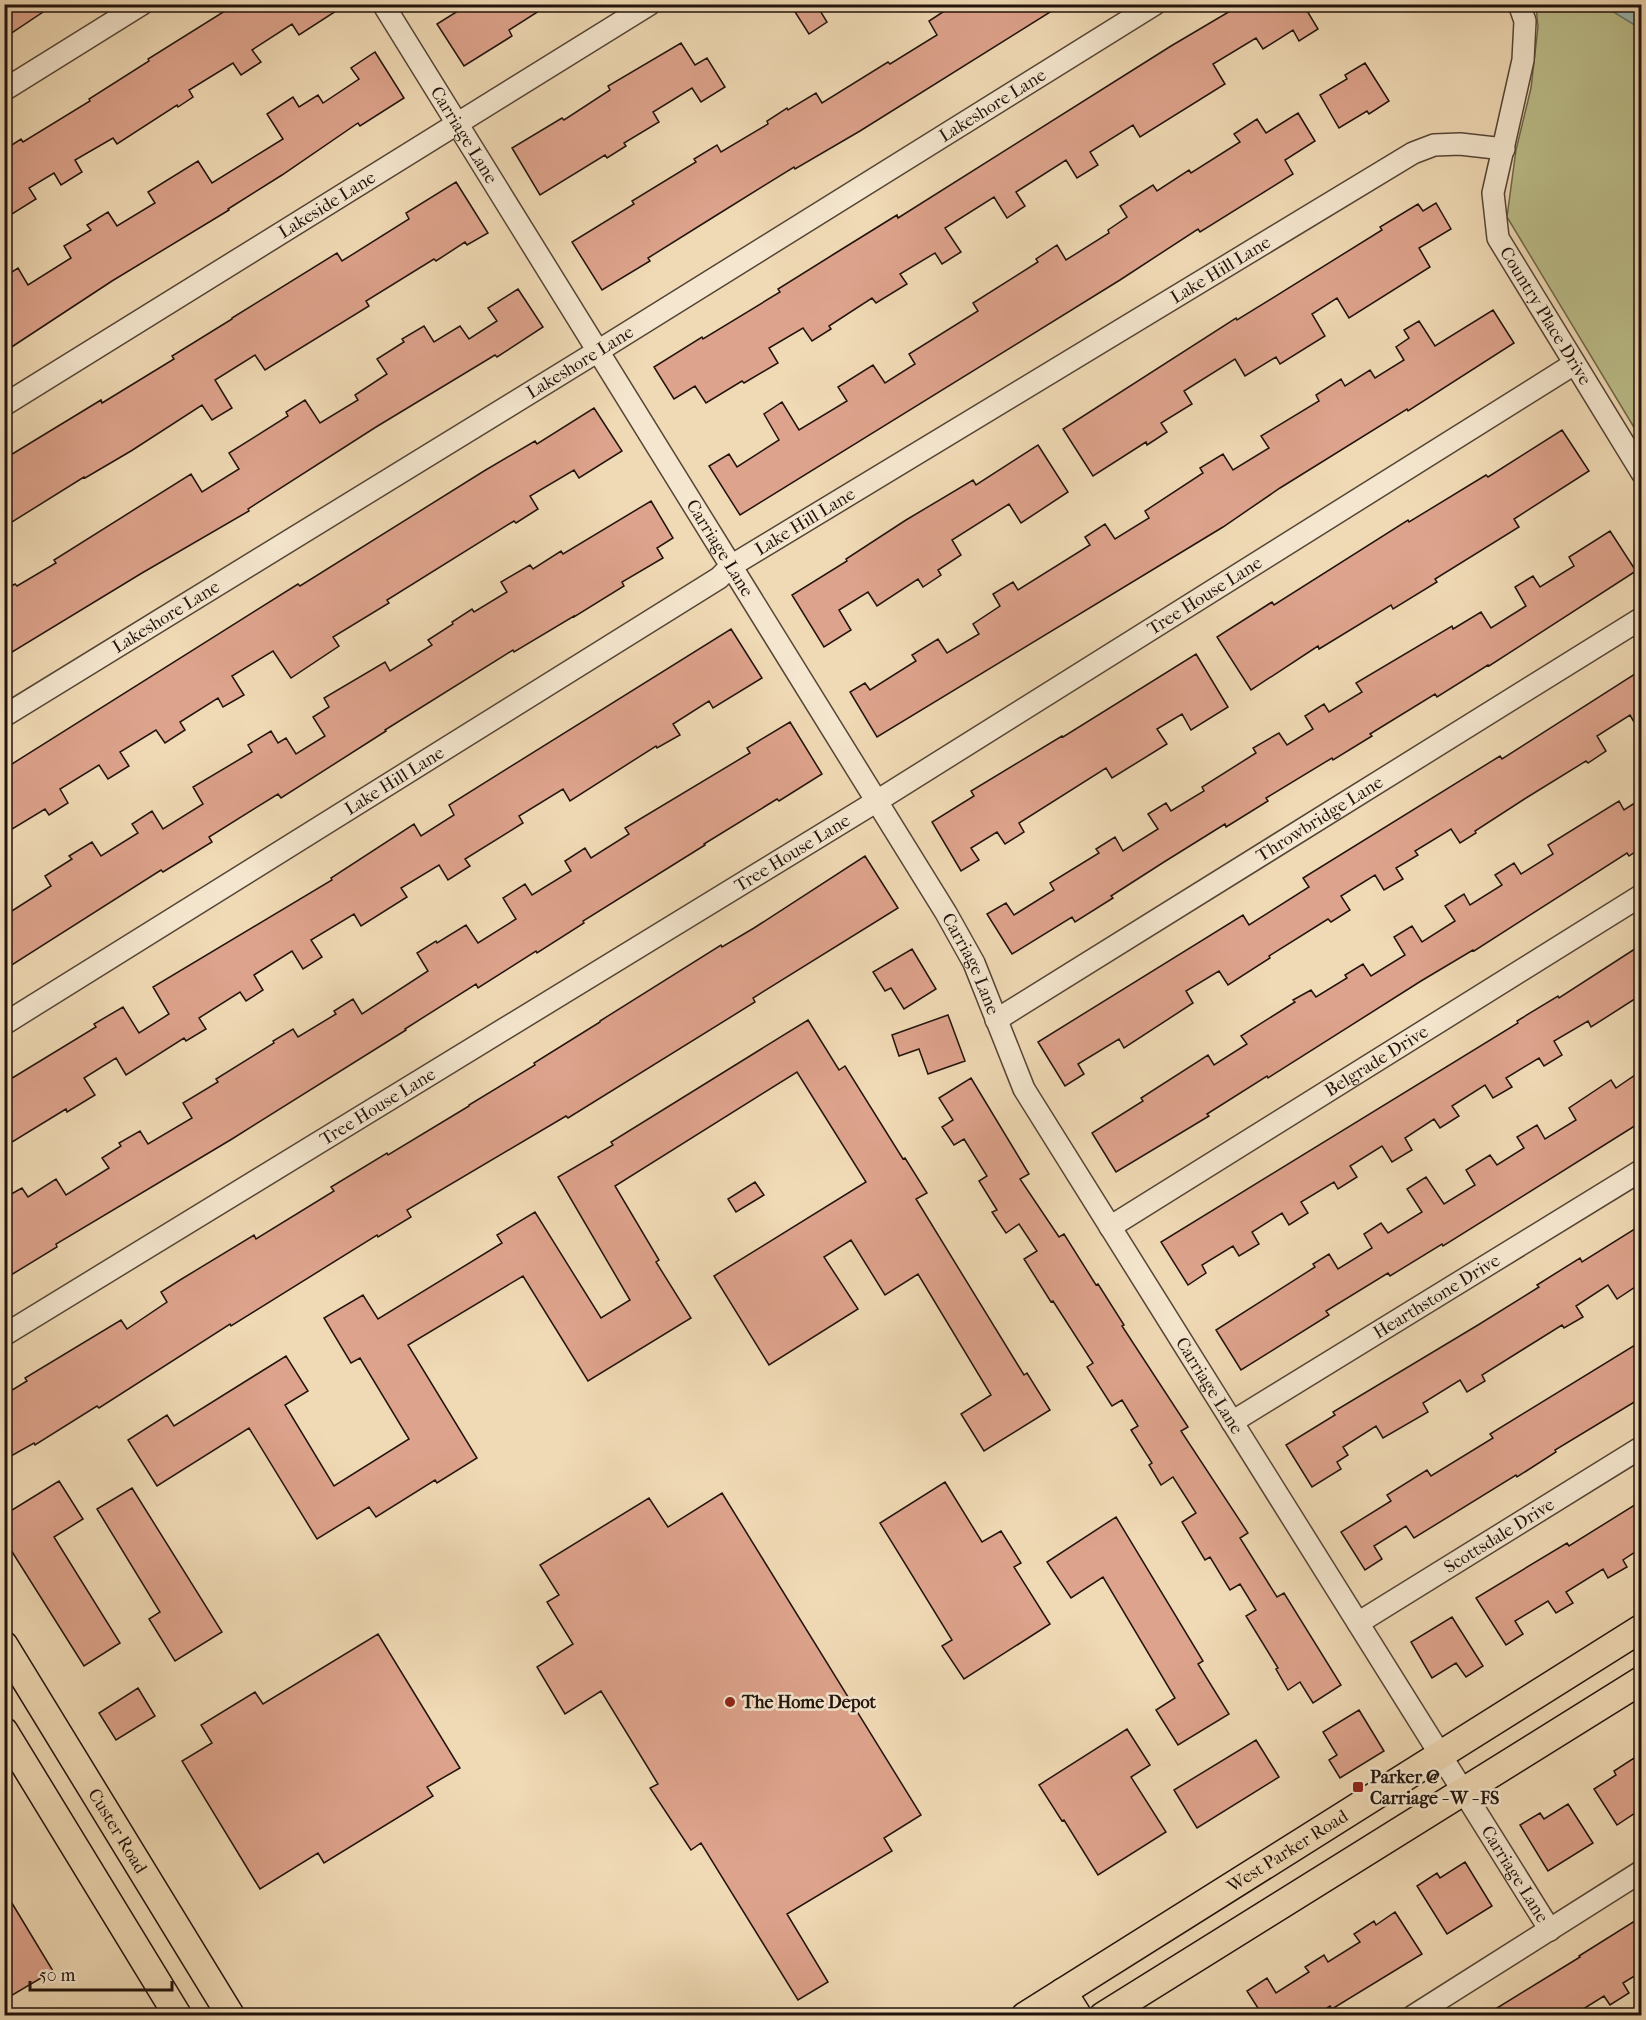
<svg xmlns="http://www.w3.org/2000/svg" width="1646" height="2020" viewBox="0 0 1646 2020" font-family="'IM FELL French Canon',serif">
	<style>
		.green { fill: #bcbf8c; stroke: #6e694c; stroke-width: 1.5 }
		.water { fill: #9bbab3; stroke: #6a7770; stroke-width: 1.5 }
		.building { fill: #dea38c; stroke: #21130c; stroke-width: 1.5 }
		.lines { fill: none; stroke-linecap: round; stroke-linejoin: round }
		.minor-casing { stroke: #554536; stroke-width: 24 }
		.major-casing { stroke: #21130c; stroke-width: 30 }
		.minor { stroke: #f5e7cf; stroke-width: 21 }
		.major { stroke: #f0dab5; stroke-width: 27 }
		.poi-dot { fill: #8f2418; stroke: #f5e7cf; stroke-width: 2 }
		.labels { text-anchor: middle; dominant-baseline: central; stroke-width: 5; stroke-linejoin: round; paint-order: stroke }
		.street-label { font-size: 18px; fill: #21130c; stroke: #f5e7cf }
		.poi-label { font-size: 18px; font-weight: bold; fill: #21130c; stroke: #f5e7cf; text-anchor: start }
	</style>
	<rect width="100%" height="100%" fill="#f0dab5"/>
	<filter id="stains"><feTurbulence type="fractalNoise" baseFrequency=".00333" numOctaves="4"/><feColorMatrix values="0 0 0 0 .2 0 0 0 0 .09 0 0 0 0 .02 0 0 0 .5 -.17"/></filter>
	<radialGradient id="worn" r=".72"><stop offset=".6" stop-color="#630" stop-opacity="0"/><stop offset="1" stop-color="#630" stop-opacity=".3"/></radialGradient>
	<!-- green -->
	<path class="green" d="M1536,5H1641V439L1507,217L1516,150L1531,88L1538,27Z"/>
	<!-- water -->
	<path class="water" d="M1602,5H1641V29Z"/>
	<!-- building -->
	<path class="building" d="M4,4H55L4,38Z
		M236,4H347L299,35L292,24L252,50L261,62L241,75L233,63L189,90L193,97L178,107L177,105L117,144L113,138L75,160L82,172L61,185L54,173L29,188L36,199L4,219V150L21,139L23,142L90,101L89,99L149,61L148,59Z
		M469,4H550L509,30L512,36L464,66L437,24Z
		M790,4H816L827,22L809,34Z
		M955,4H1063L860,131L795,169L794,167L712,218L648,258L650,261L602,290L572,242L634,204L632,201L696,162L694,159L717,145L721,152L768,124L767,121L787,108L788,110L816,93L822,103L888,62L890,64L937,35L929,21Z
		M1242,4H1303L1318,29L1299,41L1293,30L1263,49L1256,38L1213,64L1225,84L1140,137L1133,125L1090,152L1098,165L1077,178L1066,160L1016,192L1025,206L1007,218L994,197L945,228L961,252L942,264L935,253L900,274L907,284L876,303L872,298L829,326L831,329L812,341L803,328L769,348L778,363L744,383L742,381L706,403L695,386L674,399L654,367L702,337L703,339L780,292L778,289L834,254L897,215L898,218L1171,46Z
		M681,43L695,65L707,58L725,87L701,102L692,88L653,112L659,122L624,143L626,146L607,158L605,155L540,195L512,148L562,118L564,120L610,90L608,86Z
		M375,52L404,98L360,126L358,123L282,175L228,209L229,210L112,281L4,352V277L18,268L28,285L71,258L64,246L91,230L87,225L108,212L117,226L155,203L148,192L198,161L212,183L283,139L267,114L293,97L299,107L318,95L323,103L359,79L351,68Z
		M1365,63L1389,101L1369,114L1367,111L1339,128L1320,95L1347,79L1345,75Z
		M1298,113L1315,141L1285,160L1293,174L1200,232L1198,229L1120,280L740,515L709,466L729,454L737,467L779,440L764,414L782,402L799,430L847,401L838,387L873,365L885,383L915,364L909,354L978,311L973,303L1038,262L1036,259L1057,245L1066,260L1109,233L1108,230L1127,217L1120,206L1153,185L1157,191L1189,170L1191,173L1240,142L1234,134L1257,119L1266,133Z
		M456,182L488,233L467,245L465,242L436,261L434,259L366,301L369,306L265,370L255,355L215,380L232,408L212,420L202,405L131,451L85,478L84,477L4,527V459L101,400L102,403L174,359L172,356L232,319V318L337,253L342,261L409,219L406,213Z
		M1436,203L1451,229L1419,248L1430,267L1349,318L1337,298L1312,314L1325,336L1280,364L1276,357L1245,376L1235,359L1184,391L1192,404L1161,423L1167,432L1147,445L1146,442L1093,476L1063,429L1236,318L1237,320L1382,230L1380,227L1418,204L1423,211Z
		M518,289L543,327L497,357L495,355L376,427L248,509L249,511L142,573L4,657V590L15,584L17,586L56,563L54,560L191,474L202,492L239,469L229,453L288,416L286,412L305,400L320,423L358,400L355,395L387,374L377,359L404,342L402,339L424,326L434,342L460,326L469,339L497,321L488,308Z
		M1493,310L1514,343L1408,411L1407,409L1280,488L1223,527L877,737L850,692L865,683L870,690L916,661L912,655L938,639L947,653L979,634L973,624L1000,606L993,594L1013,582L1018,590L1090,545L1085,537L1105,524L1115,539L1149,518L1145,511L1203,473L1200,468L1223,454L1233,470L1269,448L1261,436L1319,401L1316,395L1341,379L1345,386L1370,370L1375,378L1404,360L1396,347L1409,338L1404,330L1419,321L1435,346Z
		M594,408L622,451L579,478L574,470L530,496L538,509L516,523L514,521L387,600L389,603L333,637L339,646L291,678L273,651L232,676L244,695L223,707L218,698L180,722L185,730L165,743L156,730L120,752L129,766L108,779L99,765L60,789L68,803L49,815L45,809L4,834V769L298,584L300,586L484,471L535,441L537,444Z
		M1562,430L1589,471L1514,519L1519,527L1435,579L1437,582L1393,609L1391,605L1319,649L1318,646L1251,690L1217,637L1272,602L1274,605L1408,520L1409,522L1486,475L1488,477Z
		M1038,445L1068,492L1021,523L1009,504L952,540L961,555L938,570L941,575L923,587L918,579L877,606L868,592L839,610L851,630L824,647L792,595L847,561L846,559L906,520L973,480L976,485Z
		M651,501L673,538L657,548L663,558L622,582L624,586L574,617V616L514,652L513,650L385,730L386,731L281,798L278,794L209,837L212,842L163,872L161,870L4,970V916L51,886L45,876L72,859L69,856L92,842L101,856L138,833L132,824L152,811L163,829L203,804L193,787L252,752L248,745L271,731L278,743L286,738L296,754L325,736L313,717L329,707L324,698L385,662L390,671L432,645L428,640L453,624L452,622L472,609L474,612L507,592L501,582L530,565L533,569L561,551L563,554Z
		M1610,531L1636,571L1489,666L1488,665L1437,697L1435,694L1370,734L1372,736L1333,760L1332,758L1266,798L1268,801L1226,827L1225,824L1164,862L1111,896L1113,898L1075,922L1072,917L1012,954L987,914L1006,903L1014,915L1054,890L1050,883L1099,853L1096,849L1115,837L1123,851L1158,829L1148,814L1166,803L1171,811L1204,791L1202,787L1256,753L1253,748L1279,733L1287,745L1313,729L1305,716L1324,704L1329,712L1362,692L1356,683L1452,626L1453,629L1481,612L1491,628L1526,606L1515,587L1533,576L1540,587L1574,566L1569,557Z
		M731,629L762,678L713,708L709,701L673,724L680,735L657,748L656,746L570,801L563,789L519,816L523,823L465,859L470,866L448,880L439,865L401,888L407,897L361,926L354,914L311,940L322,957L303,969L292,951L254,975L263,990L246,1001L240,992L199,1018L206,1029L186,1041L184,1038L126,1075L116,1058L84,1078L95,1095L67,1112L66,1109L4,1147V1083L96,1027L94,1024L123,1007L139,1033L169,1014L153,987L332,880L331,878L414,824L421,836L454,815L449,805Z
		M1196,654L1228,707L1191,730L1182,714L1157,729L1167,744L1112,778L1106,768L1019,823L1024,832L1005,844L997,832L971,848L979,860L961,871L932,822L974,796L971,791L1062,736L1063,737Z
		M1641,670V734L1630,715L1597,736L1606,751L1588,763L1586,761L1526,798L1475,831L1476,833L1460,843L1451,829L1415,851L1418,855L1396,868L1403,879L1384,890L1375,875L1341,896L1350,910L1331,922L1328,919L1269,956L1270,958L1228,985L1219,971L1186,991L1193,1003L1124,1048L1119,1039L1078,1064L1084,1074L1065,1086L1038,1042L1243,915L1249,925L1309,887L1303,878L1500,756L1502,759Z
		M790,722L822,774L779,801L777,799L704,844L705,845L583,921L584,923L537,953L536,951L478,988L476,984L405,1029L406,1030L232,1139L56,1244L57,1247L11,1275L4,1265V1198L22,1188L28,1197L56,1179L66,1195L109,1168L102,1158L121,1146L119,1143L140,1131L148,1144L192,1118L183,1103L218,1082L216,1079L274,1043L273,1041L293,1029L298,1037L336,1014L334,1011L353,999L362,1014L428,971L417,953L436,941L437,943L466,925L478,943L516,919L503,898L525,884L532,895L571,871L565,861L585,848L591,858L629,834L625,828L750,753L747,748Z
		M1641,799V848L1629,856L1627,853L1474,951L1473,950L1421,981L1268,1078L1267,1076L1207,1114L1209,1116L1116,1172L1092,1133L1143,1101L1141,1098L1208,1055L1214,1065L1247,1044L1241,1036L1295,1002L1293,1000L1311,990L1316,997L1347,978L1345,975L1363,964L1371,976L1405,955L1394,937L1412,926L1422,942L1455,921L1445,906L1464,894L1470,905L1502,885L1495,875L1514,863L1521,874L1553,854L1548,845L1619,801L1624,810Z
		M865,856L898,908L753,998L755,1002L568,1118L566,1116L407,1210L411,1217L378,1237L377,1235L231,1326L230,1324L99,1408L97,1406L35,1445L34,1443L4,1460V1395L27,1381L25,1378L121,1320L127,1329L167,1302L161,1292L180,1280L254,1235L256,1239L334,1191L331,1187L387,1153L388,1155L469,1106V1105L535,1065L534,1063L600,1022V1021L721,945L722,947L754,928Z
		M1641,945V995L1591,1027L1588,1021L1554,1041L1562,1055L1544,1066L1539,1058L1506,1078L1512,1087L1493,1098L1485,1085L1452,1106L1459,1116L1440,1128L1434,1119L1405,1138L1412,1150L1392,1162L1382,1146L1350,1166L1357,1177L1338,1189L1334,1182L1301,1202L1308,1213L1289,1225L1282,1213L1252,1232L1259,1244L1239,1256L1233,1246L1202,1265L1206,1273L1188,1285L1161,1242L1518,1023L1517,1021L1558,996L1559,998Z
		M912,949L936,989L904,1009L891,988L885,991L873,972Z
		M948,1015L965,1061L928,1074L919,1049L899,1056L892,1035Z
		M808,1020L839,1070L845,1066L903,1159L905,1158L927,1193L916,1199L1024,1375L1027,1373L1050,1410L984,1451L961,1414L991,1395L918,1274L885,1295L851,1240L824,1257L858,1309L769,1365L714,1276L866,1182L797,1072L615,1186L659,1260L656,1262L691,1318L588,1381L523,1276L408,1345L477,1458L437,1483L435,1480L376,1517L369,1507L317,1539L249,1428L157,1486L128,1440L167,1415L174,1426L286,1356L308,1391L285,1405L334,1486L409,1439L360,1358L351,1363L324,1318L363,1295L378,1319L502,1243L497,1235L535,1212L601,1318L630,1300L558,1177L613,1145L611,1142Z
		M1641,1071V1122L1443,1246L1442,1244L1390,1276L1388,1273L1326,1311L1329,1315L1241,1370L1216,1330L1315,1267L1313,1264L1329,1254L1338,1269L1372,1248L1364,1234L1381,1223L1388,1233L1422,1212L1407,1189L1426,1177L1444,1204L1475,1185L1466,1170L1490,1155L1497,1165L1524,1148L1517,1137L1537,1125L1545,1139L1576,1120L1569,1108L1611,1080L1616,1088Z
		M971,1078L1029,1174L1020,1179L1059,1237L1064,1234L1096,1285L1098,1284L1124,1325L1122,1326L1188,1427L1181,1431L1248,1533L1240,1538L1277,1597L1284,1593L1341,1685L1313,1703L1300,1682L1288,1690L1276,1669L1278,1668L1246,1616L1256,1610L1240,1584L1230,1590L1210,1557L1205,1560L1182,1522L1196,1513L1173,1477L1161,1485L1149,1465L1152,1463L1131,1430L1138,1426L1122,1400L1112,1406L1087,1367L1093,1363L1053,1301L1051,1302L1024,1259L1037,1251L1019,1224L1006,1233L992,1212L997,1210L979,1181L987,1176L964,1139L954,1145L942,1127L953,1120L939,1098Z
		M755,1182L764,1195L736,1212L728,1199Z
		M1641,1225V1283L1617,1299L1608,1285L1576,1306L1583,1317L1564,1328L1562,1325L1482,1375L1485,1381L1467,1392L1460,1380L1423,1403L1428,1412L1383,1438L1376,1426L1343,1447L1348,1455L1337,1462L1341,1469L1312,1487L1286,1445L1335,1415L1333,1412L1478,1325L1539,1287L1537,1285L1580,1258L1582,1262Z
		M1635,1345L1641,1356V1398L1555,1450L1556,1452L1517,1477L1516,1475L1414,1538L1406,1526L1374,1546L1382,1559L1365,1570L1341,1532L1391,1501L1387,1495L1427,1470L1431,1476L1493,1438L1490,1434Z
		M59,1481L83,1519L54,1537L120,1643L84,1666L4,1539V1515Z
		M945,1482L982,1542L1001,1531L1021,1563L1014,1567L1050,1624L964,1679L942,1646L952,1640L880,1523Z
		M132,1488L222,1632L175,1661L149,1619L160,1612L97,1509Z
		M722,1493L921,1815L884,1838L892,1851L787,1914L828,1982L798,2000L701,1843L691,1850L650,1788L658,1784L601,1691L565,1714L537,1667L573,1644L547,1602L559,1595L540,1565L649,1498L668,1527Z
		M1641,1501V1548L1623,1560L1627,1567L1608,1578L1603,1569L1566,1592L1573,1603L1556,1613L1548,1601L1515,1621L1523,1634L1506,1645L1476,1598L1567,1543L1569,1546Z
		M1116,1517L1203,1661L1198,1664L1229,1714L1178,1745L1156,1710L1175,1698L1103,1577L1071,1598L1047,1562Z
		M1452,1617L1483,1666L1466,1677L1456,1663L1432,1678L1411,1642Z
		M378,1634L460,1768L427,1787L433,1796L324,1863L318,1853L260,1889L182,1761L212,1743L201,1725L255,1692L263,1704Z
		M138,1688L155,1716L116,1740L99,1713Z
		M1359,1710L1384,1751L1340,1778L1329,1760L1337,1755L1323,1732Z
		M1127,1729L1150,1765L1131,1777L1166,1832L1098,1875L1064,1820L1062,1821L1039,1785Z
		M1256,1740L1279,1777L1197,1828L1174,1790Z
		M1634,1758L1641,1770V1809L1617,1825L1594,1789L1616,1775L1614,1771Z
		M1568,1804L1593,1843L1548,1871L1520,1825L1540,1813L1544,1819Z
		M1465,1862L1492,1906L1447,1934L1417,1886L1437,1873L1440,1878Z
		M4,1890L53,1971L4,2000Z
		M1395,1912L1422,1954L1332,2009L1330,2006L1314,2016H1263L1247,1991L1267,1978L1276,1993L1309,1972L1305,1967L1324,1955L1328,1962L1360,1942L1354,1934L1374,1921L1376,1925Z
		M1641,1917V1972L1623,1983L1629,1993L1610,2005L1604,1996L1572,2016H1484L1580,1957L1579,1956Z"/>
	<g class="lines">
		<defs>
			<g id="minor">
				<path id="s1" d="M383,4L946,913L974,963L1024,1089L1550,1930"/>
				<path id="s2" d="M1519,4L1525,21L1523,60L1493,193L1498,238L1642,473"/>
				<path d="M4,90L142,4"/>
				<path id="s3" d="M4,405L650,4"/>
				<path id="s4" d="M4,716L598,351L1155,4"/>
				<path id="s5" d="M996,1020L1642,618"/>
				<path id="s6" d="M4,1024L719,578L731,566L1413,153L1434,145L1460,144L1504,149"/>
				<path id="s7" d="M1110,1227L1642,895"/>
				<path id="s8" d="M4,1335L877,801L1574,364"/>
				<path id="s9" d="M1232,1422L1642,1170"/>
				<path id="s10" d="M1358,1623L1642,1447"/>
				<path d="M1413,2016L1642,1871"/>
			</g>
			<g id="major">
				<path id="s11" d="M4,1645L231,2016"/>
				<path d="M4,1731L178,2016"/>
				<path d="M1063,1992L1078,2016"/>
				<path id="s12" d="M1025,2016L1642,1628"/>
				<path d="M1103,2016L1642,1680"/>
			</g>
		</defs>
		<!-- minor casing -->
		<use href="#minor" class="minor-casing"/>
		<!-- major casing -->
		<use href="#major" class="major-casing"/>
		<!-- minor -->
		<use href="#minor" class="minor"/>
		<!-- major -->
		<use href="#major" class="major"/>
	</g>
	<!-- markers -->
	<g class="poi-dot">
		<circle cx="730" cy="1702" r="6"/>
		<rect x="1352" y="1781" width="12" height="12" rx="3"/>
	</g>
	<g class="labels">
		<!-- street labels -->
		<g class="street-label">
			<text stroke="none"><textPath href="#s4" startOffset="1162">Lakeshore Lane</textPath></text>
			<text stroke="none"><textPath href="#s1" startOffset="154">Carriage Lane</textPath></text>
			<text stroke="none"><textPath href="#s3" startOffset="380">Lakeside Lane</textPath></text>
			<text stroke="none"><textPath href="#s6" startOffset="1432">Lake Hill Lane</textPath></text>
			<text stroke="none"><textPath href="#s2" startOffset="330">Country Place Drive</textPath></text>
			<text stroke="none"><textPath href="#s4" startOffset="676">Lakeshore Lane</textPath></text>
			<text stroke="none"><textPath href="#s6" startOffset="946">Lake Hill Lane</textPath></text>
			<text stroke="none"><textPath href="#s1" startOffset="640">Carriage Lane</textPath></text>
			<text stroke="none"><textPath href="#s8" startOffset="1410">Tree House Lane</textPath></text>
			<text stroke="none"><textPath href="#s4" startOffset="190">Lakeshore Lane</textPath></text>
			<text stroke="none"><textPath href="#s6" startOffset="460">Lake Hill Lane</textPath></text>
			<text stroke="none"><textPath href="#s5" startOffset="381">Throwbridge Lane</textPath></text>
			<text stroke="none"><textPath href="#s8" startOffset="924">Tree House Lane</textPath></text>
			<text stroke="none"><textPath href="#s1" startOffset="1126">Carriage Lane</textPath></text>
			<text stroke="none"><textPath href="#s7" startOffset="314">Belgrade Drive</textPath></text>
			<text stroke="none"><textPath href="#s8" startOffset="438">Tree House Lane</textPath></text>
			<text stroke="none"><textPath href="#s9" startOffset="240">Hearthstone Drive</textPath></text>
			<text stroke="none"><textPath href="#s1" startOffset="1612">Carriage Lane</textPath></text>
			<text stroke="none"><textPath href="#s10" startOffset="166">Scottsdale Drive</textPath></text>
			<text stroke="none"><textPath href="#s11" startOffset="218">Custer Road</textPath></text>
			<text stroke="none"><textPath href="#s12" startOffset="310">West Parker Road</textPath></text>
			<text stroke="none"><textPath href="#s1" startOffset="2188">Carriage Lane</textPath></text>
		</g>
		<!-- poi labels -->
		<g class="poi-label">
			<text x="742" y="1702">The Home Depot</text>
			<text x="1370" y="1777">Parker @<tspan x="1370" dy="21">Carriage - W - FS</tspan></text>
		</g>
	</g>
	<!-- margin -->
	<rect width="1646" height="2020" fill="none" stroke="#f0dab5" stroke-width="24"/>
	<rect x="6" y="6" width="1634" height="2008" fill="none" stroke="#21130c" stroke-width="3"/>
	<rect x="12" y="12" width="1622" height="1996" fill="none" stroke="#21130c" stroke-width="1.5"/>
	<!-- scale -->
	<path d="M30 1981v9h142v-9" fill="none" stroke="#21130c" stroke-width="3"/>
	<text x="39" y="1981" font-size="18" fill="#21130c" stroke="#f5e7cf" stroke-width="4.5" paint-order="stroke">50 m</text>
	<rect width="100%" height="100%" filter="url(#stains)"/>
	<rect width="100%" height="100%" fill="url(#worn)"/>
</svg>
